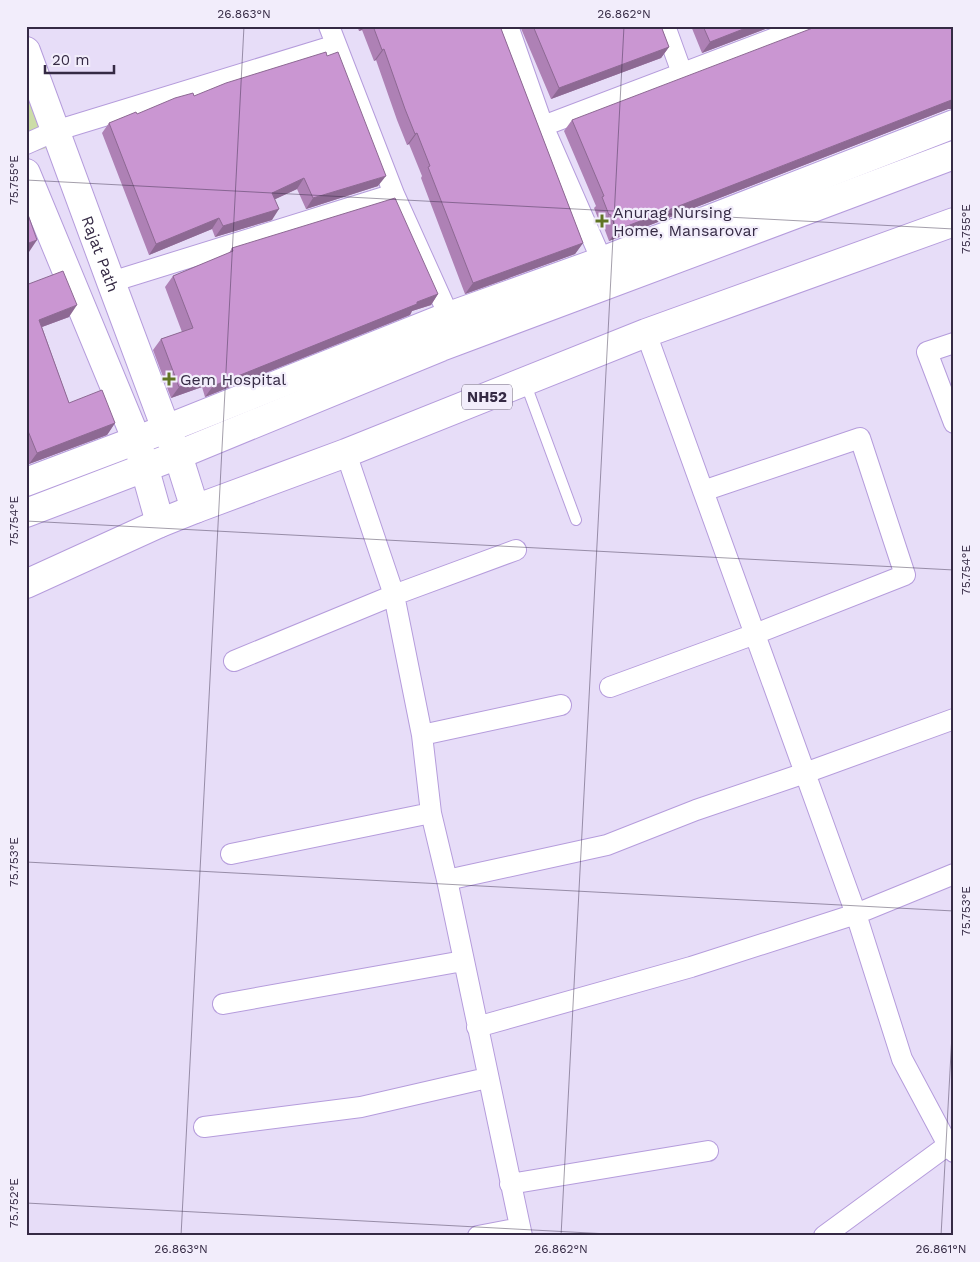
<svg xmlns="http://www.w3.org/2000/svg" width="980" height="1262" viewBox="0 0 980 1262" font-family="'Work Sans',sans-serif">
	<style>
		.green { fill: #ccdda7 }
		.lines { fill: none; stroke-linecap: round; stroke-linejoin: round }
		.lane-casing { stroke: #b59cdc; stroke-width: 12 }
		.street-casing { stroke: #b59cdc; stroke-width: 22 }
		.secondary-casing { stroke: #b59cdc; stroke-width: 30 }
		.highway-casing { stroke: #b59cdc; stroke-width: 30 }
		.lane { stroke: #fff; stroke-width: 10 }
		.street { stroke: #fff; stroke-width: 20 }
		.secondary { stroke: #fff; stroke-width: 28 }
		.highway { stroke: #fff; stroke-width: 28 }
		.wall { fill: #ae81b5 }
		.shaded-wall { fill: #8d6993 }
		.building { fill: #ca96d2; stroke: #8d6993 }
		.ticks { fill: none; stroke: #352a44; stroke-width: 1; stroke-opacity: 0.45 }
		.poi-dot { fill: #607423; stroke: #f2edfb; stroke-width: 2 }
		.labels { text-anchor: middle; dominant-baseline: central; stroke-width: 4.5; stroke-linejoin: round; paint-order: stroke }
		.shield { fill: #f2edfb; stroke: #6e647b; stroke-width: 1 }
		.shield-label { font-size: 15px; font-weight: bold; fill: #352a44 }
		.poi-label { font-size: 16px; fill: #352a44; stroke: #f2edfb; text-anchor: start }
		.street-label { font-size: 16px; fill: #352a44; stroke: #f2edfb }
		.neatline { fill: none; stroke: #352a44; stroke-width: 2 }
		.ticks-label { font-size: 12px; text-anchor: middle; fill: #352a44 }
	</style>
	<rect width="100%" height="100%" fill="#e7ddf8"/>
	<!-- green -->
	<path class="green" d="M26,51L60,144L26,154Z"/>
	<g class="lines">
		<defs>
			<path id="lane" d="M525,382L576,520"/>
			<path id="street" d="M329,26L394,194L449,316
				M508,26L543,126L602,261
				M665,26L682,73
				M543,126L807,26
				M26,144L55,131L336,45
				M111,282L394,194
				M646,333L856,914L902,1059L948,1145L954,1152
				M954,343L927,352L954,423
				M346,453L394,595L422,735L431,813L447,880L522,1236
				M234,661L394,595L516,550
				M610,687L755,634L905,575L860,438L703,491
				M422,735L561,705
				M231,854L431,813
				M447,880L607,845L696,810L805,773L954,719
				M223,1004L463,961
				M477,1027L691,967L856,914L954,874
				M204,1127L361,1107L487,1078
				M510,1184L708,1151
				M478,1236L520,1228
				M824,1236L948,1145"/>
			<g id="secondary">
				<path id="s1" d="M26,51L111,282L166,429L178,455L195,509"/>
				<path d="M26,173L137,441L160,523"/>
				<path d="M26,482L166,429L449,316L602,261L954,124"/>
			</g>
			<path id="highway" d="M26,513L178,455L441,347L954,155
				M26,584L160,523L195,509L346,453L646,333L954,222"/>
		</defs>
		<!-- lane casing -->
		<use href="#lane" class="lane-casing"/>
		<!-- street casing -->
		<use href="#street" class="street-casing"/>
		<!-- secondary casing -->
		<use href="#secondary" class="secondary-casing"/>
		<!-- highway casing -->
		<use href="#highway" class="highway-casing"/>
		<!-- lane -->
		<use href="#lane" class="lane"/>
		<!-- street -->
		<use href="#street" class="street"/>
		<!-- secondary -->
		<use href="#secondary" class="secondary"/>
		<!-- highway -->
		<use href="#highway" class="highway"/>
	</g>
	<!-- wall -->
	<path class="wall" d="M357,26H500L583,243L575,254L465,294L421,178L422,176L409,144L407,145L397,120L376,60L374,61L362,30L359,31Z
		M520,26H661L669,47L661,58L551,99Z
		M691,26H773L702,53Z
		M954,26V109H948L609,241L603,225L601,226L594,208L596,206L564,131L572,120Z
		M327,56L378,186L306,209L297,189L275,199L272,220L215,237L212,229L149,255L102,133L109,123Z
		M232,248L438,294L431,305L412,311L410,315L205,397L202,387L171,398L153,350L161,339L182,332L165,287L173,276L229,253Z
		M26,285L69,317L42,327L69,403L115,423L107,435L29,464L26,457Z"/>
	<!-- shaded-wall -->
	<path class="shaded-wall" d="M362,26H365L362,30L359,31Z
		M751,26H773L702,53L710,42Z
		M669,47L661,58L551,99L559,88Z
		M384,49L376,60L374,61L382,50Z
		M954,99V109H948L609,241L617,230Z
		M417,133L409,144L407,145L415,134Z
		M386,176L378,186L306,209L313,198Z
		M304,178L297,189L265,204L272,193Z
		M279,209L272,220L215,237L223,226Z
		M610,214L603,225L601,226L609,215Z
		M219,218L212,229L149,255L156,244Z
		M37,240L29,252L26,253V244Z
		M583,243L575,254L465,294L473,283Z
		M438,294L431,305L412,311L410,315L205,397L213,386L417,302Z
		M77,305L69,317L31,331L39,320Z
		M209,376L202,387L171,398L179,387Z
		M115,423L107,435L29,464L37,453Z"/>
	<!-- building -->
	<path class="building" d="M373,26H500L583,243L473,283L428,167L430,166L417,133L415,134L405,109L384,49L382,50Z
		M533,26H661L669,47L559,88Z
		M703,26H751L710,42Z
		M818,26H954V99L617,230L610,214L609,215L602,197L604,196L572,120Z
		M326,52L327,56L338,52L386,176L313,198L304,178L272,193L279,209L223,226L219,218L156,244L109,123L136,112L137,114L175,98L193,93L194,96L226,83Z
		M395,198L438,294L417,302V304L213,386L209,376L179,387L161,339L193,328L173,276L233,251L232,248Z
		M26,209L37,240L26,244Z
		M63,271L77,305L39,320L69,403L102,390L115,423L37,453L26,426V285Z"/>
	<!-- ticks -->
	<path class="ticks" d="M26,180L954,229M26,521L954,570M26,862L954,911M26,1203L646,1236M181,1236L244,26M561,1236L624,26M941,1236L954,998"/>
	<!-- markers -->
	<g class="poi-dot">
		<path d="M599.5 213.5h5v5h5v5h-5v5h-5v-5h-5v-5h5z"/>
		<path d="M166.5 371.5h5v5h5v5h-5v5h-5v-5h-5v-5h5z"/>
	</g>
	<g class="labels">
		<!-- shield labels -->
		<rect class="shield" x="462" y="384.5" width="50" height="25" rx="4"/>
		<g class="shield-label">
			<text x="487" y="397">NH52</text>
		</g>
		<!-- poi labels -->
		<g class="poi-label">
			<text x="613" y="212">Anurag Nursing<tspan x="613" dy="18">Home, Mansarovar</tspan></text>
			<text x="180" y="379">Gem Hospital</text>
		</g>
		<!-- street labels -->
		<g class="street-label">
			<text stroke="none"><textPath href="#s1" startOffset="216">Rajat Path</textPath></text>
		</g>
	</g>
	<!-- border -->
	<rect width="980" height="1262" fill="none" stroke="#f2edfb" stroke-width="55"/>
	<!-- scale -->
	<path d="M45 65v8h69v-8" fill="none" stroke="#352a44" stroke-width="2.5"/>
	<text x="52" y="65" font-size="15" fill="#352a44" stroke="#f2edfb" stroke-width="4" paint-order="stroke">20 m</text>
	<rect x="28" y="28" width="924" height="1206" class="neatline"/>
	<g class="ticks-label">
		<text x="244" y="18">26.863°N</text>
		<text x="624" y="18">26.862°N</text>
		<text transform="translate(14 180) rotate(-90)" y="4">75.755°E</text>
		<text transform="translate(966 229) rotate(-90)" y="4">75.755°E</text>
		<text transform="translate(14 521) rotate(-90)" y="4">75.754°E</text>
		<text transform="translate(966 570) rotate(-90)" y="4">75.754°E</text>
		<text transform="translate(14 862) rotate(-90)" y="4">75.753°E</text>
		<text transform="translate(966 911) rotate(-90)" y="4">75.753°E</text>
		<text transform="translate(14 1203) rotate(-90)" y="4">75.752°E</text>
		<text x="181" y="1253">26.863°N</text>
		<text x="561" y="1253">26.862°N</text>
		<text x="941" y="1253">26.861°N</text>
	</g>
</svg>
